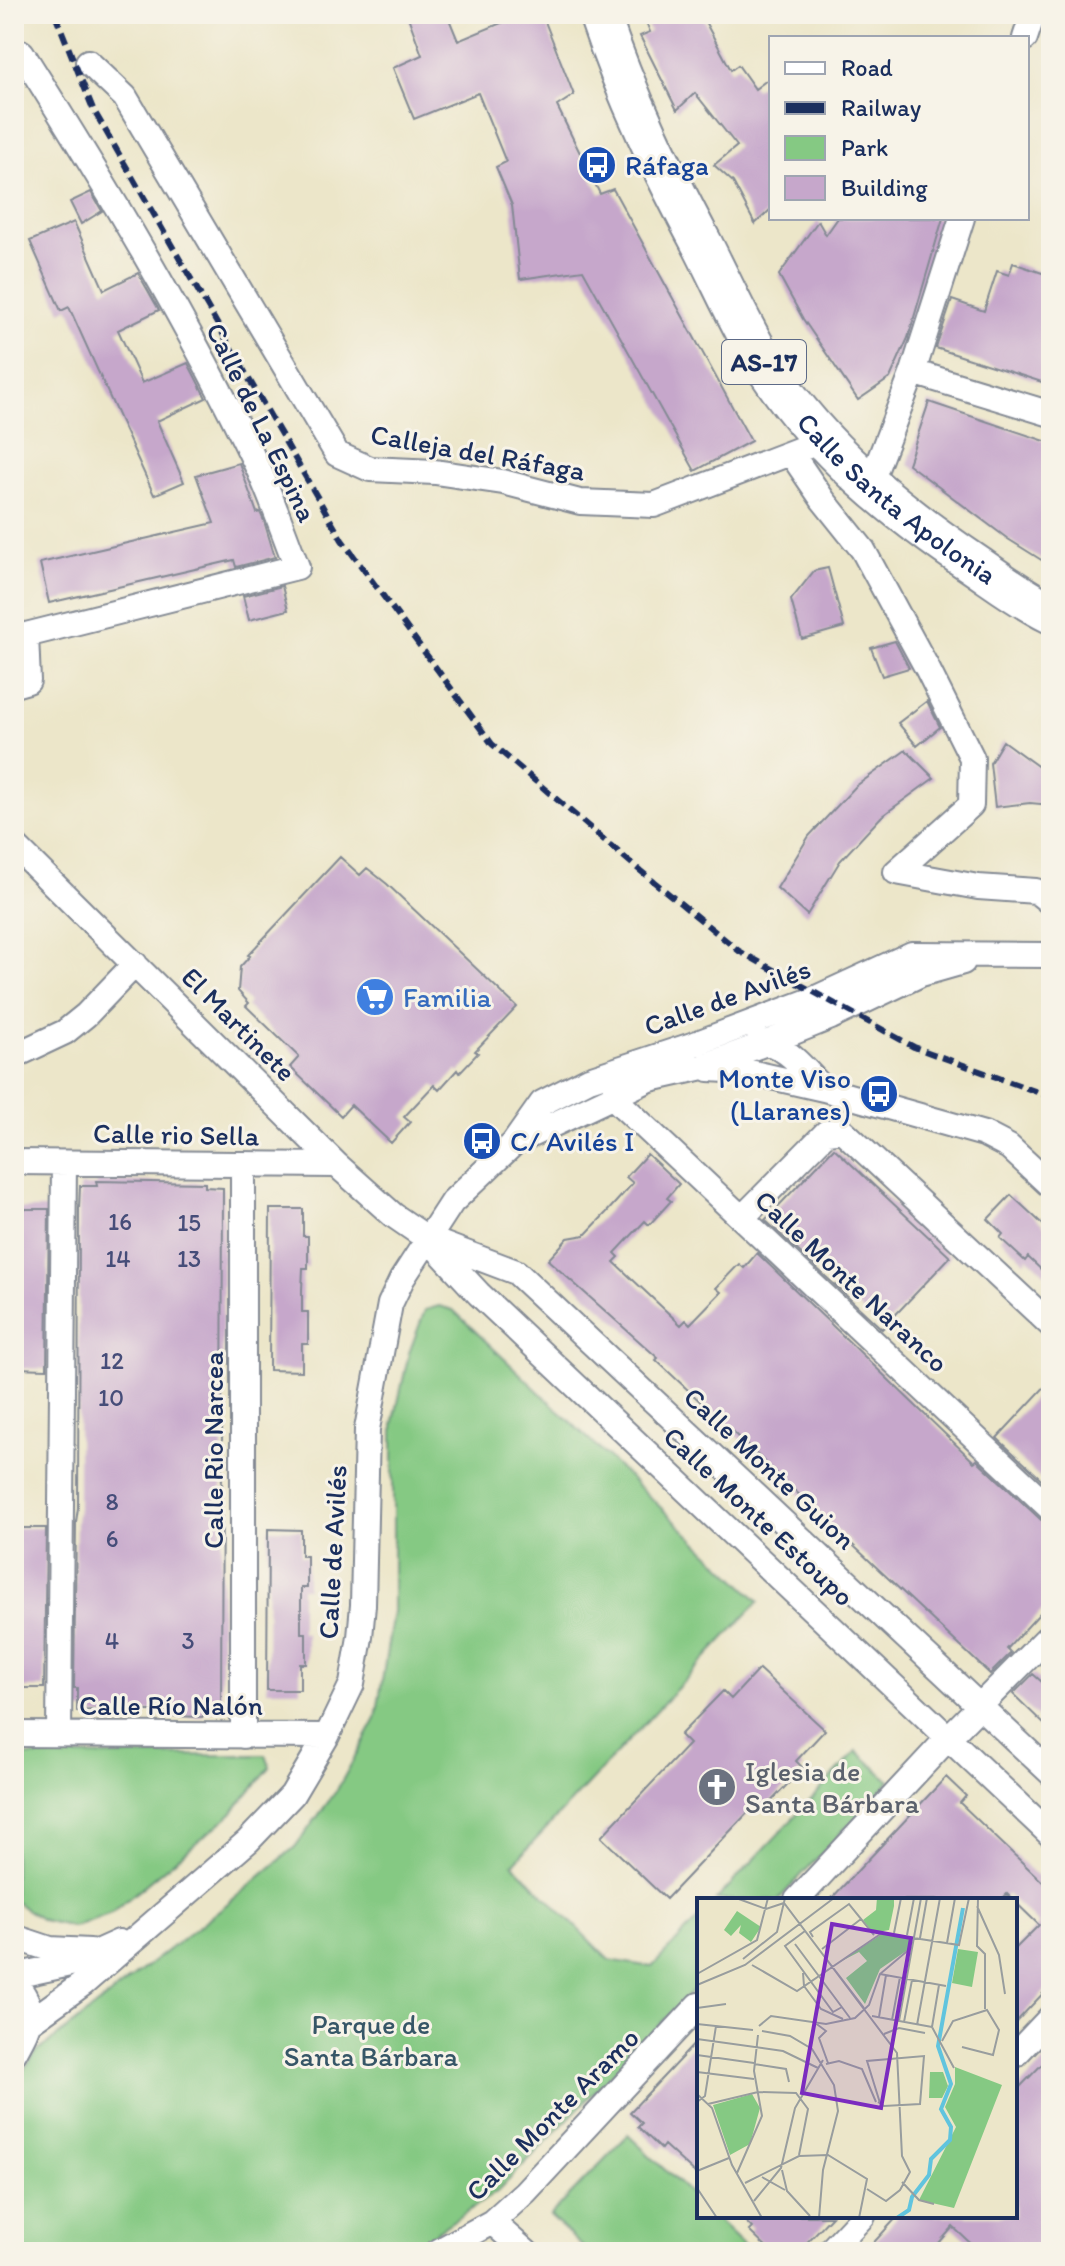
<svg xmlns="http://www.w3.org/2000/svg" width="1065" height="2266" viewBox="0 0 1065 2266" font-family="Itim,sans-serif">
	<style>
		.green { fill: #85c983; stroke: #507c70; stroke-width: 2 }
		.building { fill: #c6a7cb }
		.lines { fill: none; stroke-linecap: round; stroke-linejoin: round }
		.minor-casing { stroke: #848a94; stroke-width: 28 }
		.primary-casing { stroke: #848a94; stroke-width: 44 }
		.minor { stroke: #fff; stroke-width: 24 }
		.primary { stroke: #fff; stroke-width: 40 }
		.rail { stroke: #1b2f5e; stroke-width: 6; stroke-dasharray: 12 6; stroke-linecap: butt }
		.labels { text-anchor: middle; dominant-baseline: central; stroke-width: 6; stroke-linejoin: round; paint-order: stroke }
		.number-label { font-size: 24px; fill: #464d79 }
		.shield { fill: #f7f3e8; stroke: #5d6a87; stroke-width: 2 }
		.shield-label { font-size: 26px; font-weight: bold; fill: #1b2f5e }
		.transit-label { font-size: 28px; fill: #164399; stroke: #f7f3e8; text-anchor: start }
		.street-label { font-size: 28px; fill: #1b2f5e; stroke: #f7f3e8 }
		.shop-label { font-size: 28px; fill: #366cbe; stroke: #f7f3e8; text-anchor: start }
		.worship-label { font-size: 28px; fill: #5b616d; stroke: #f7f3e8; text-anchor: start }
		.park-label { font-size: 28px; fill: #365667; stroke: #f7f3e8 }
		.inset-river { fill: none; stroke: #60c4de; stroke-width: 4 }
		.inset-road { fill: none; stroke: #989d9e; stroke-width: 2 }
		.view { fill: #7b2cbf; fill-opacity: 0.15; stroke: #7b2cbf; stroke-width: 4 }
		.inset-edge { fill: none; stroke: #1b2f5e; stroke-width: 4 }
	</style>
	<rect width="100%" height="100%" fill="#f7f3e8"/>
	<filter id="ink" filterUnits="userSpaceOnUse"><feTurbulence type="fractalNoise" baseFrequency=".0125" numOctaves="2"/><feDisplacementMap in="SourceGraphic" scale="16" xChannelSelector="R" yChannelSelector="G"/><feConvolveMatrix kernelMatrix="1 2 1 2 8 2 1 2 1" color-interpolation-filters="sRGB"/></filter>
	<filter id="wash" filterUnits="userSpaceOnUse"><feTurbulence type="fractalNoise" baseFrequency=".006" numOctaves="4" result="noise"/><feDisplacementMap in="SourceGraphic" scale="32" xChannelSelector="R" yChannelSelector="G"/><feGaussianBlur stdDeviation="1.8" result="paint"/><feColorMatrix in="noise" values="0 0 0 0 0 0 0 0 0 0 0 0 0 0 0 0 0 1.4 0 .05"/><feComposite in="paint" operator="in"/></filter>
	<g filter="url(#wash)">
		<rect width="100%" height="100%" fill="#ece6c9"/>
		<!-- green -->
		<path class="green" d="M439,1306L453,1310L759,1601L513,1864L609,1960L652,1967L699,1918V1984L498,2191L406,2252H21L14,2243V2083L36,2053L241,1893L295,1847L337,1790L376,1719L393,1612V1425L409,1353L425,1310Z
			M857,1751L890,1781L778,1900H716Z
			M266,1755L270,1767L232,1813L111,1913L73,1927L42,1920L14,1901V1756Z
			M628,2135L699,2202V2216H713L751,2252H588L550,2216Z"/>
		<g id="blocks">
			<!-- building -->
			<path class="building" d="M407,14H447L458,41L523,14H542L574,95L557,106L600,194L613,189L751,441L695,471L583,270L520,279L512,205L496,167L506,162L478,93L414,119L393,68L422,55Z
				M643,14H701L731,70L738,65L755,89L771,77V209L755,224L733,182L714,165L737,146L695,93L677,110L640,36L650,32Z
				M91,192L102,211L81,224L70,202Z
				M838,218H943L908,338L890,378L858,400L803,319L779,275L818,221L826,235Z
				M74,222L104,290L138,273L159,310L118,330L142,383L188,363L206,398L157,421L184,482L154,495L69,307L61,311L30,241Z
				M1013,263L1051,276V322L1044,343L1051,345V385L936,348L952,300L984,311L997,271L1009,275Z
				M929,402L1051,443V566L1008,539L908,464Z
				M239,463L257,513L260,512L264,521L275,557L236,567L234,560L49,603L40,563L214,523L196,475Z
				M828,568L844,627L802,639L791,600L814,571Z
				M282,586L288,610L249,620L243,596Z
				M895,641L909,668L882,676L871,648Z
				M927,701L940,727L917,746L898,723Z
				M1003,741L1051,776V805L1030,803L995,807L990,763Z
				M906,750L934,778L882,816L840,861L807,915L777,888L809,836L856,786Z
				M340,857L360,875L367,868L387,884L517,1007L475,1051L478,1053L459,1073L457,1070L439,1090L434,1085L404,1117L410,1122L391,1143L351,1105L341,1116L290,1067L299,1057L246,1006L249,1003L238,991L240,967L250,956L248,955Z
				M834,1148L950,1257L882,1329L765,1220Z
				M647,1154L679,1184L667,1198L671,1201L649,1225L645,1221L615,1253L619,1257L614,1262L681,1325L686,1320L690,1324L721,1292L716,1288L739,1264L744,1268L757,1253L974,1462L977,1460L1041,1520L1051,1524V1601L1007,1649L1011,1653L990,1674L656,1360L658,1358L548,1260L568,1238L585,1235L606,1213L633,1183L626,1177Z
				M96,1181L205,1183V1187L223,1188L221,1710L203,1711V1717L171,1716V1711H127V1716H94V1710L77,1711V1688H74L76,1522L78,1508L79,1209L80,1186H97Z
				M1011,1195L1051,1232V1279L1028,1257L1025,1261L1000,1238L1003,1234L988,1219Z
				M14,1209H49L47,1369L14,1368Z
				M270,1209H303V1236H308V1268H303L302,1290V1312H308V1344H302V1371L269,1370Z
				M1051,1380V1488L997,1438Z
				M14,1528H46L44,1688H14Z
				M268,1529L301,1530V1556H307V1588H301V1633H306V1664H300V1690H267Z
				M759,1669L825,1730L796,1761L803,1768L761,1812L754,1806L666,1899L601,1837L689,1744L680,1735L723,1691L731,1699Z
				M1033,1674L1051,1690V1731L1013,1694Z
				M946,1777L966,1796L960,1803L1051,1890V1985L1015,2023V1949L1039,1925L1007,1894L1001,1900H830Z
				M699,2039V2177L664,2145L661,2149L638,2127L642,2123L630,2112Z
				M1051,2055V2252H980L953,2227L931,2252H865L898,2216H1015V2092Z
				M740,2216H832L798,2252H771L749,2231L752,2228Z"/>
		</g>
	</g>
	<g filter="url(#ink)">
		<use href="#blocks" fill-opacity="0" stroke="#848a94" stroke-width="2"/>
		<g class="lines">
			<defs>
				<path id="minor" d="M1025,38L1033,14
					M88,62L125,97L337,454L370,469L435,472L503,482L580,502L654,505L824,440
					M913,372L1051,414
					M791,453L823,500L863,550L927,668L972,758L971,805L896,872L978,887L1036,891L1051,903
					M869,487L913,372L962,218
					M14,685L28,681L26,635L297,567C284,534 272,498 257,466C189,323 106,186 22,53
					M14,845L337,1165L393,1215L428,1239L479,1294L1051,1835
					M759,1042C785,1042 806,1072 824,1089
					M14,1056L65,1032L86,1015L135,964
					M709,1069L745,1071L824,1089L984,1134L1009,1147L1051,1186
					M612,1096L1051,1509
					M516,1142L650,1079L699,1068L769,1042L831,1017L921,974L963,962
					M14,1162L337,1165
					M742,1218L827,1132L842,1130L1051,1325
					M434,1241L516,1272L1051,1773
					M14,1734L327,1736
					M59,1734L64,1163
					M243,1736V1164
					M797,1900L949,1737L1051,1634
					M14,1937L50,1949L90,1951
					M14,1976L70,1964L119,1942
					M14,1982C39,2010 30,2024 14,2053
					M31,2021L84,1983L248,1841L292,1795L327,1736L352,1684L360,1637L363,1605L367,1429L390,1304L402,1279L452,1202L513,1144L542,1103L589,1079L692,1045L814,999L912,954L1051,955
					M1015,2055L1051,2017
					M492,2222L526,2252
					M437,2252L492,2222L525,2192L699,2005
					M829,2252L863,2216"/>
				<g id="primary">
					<path id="s1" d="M599,14C626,95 663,171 703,246C724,287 743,331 768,370C821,450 895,511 974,564C999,581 1024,600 1051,613"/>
				</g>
			</defs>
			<!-- minor casing -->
			<use href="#minor" class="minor-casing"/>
			<!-- primary casing -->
			<use href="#primary" class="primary-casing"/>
			<!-- minor -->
			<use href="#minor" class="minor"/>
			<!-- primary -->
			<use href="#primary" class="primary"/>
			<!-- rail -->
			<path class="rail" d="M55,14L93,109L342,540L492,744L637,868L739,951L914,1047L1051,1097"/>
		</g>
	</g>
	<!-- icons -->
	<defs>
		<symbol id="bus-disc" viewBox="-11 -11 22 22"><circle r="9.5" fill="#1a4fb4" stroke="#f7f3e8"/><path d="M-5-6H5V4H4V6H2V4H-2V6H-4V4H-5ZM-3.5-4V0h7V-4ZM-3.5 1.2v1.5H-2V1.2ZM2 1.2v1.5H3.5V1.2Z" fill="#fff"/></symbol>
		<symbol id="supermarket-disc" viewBox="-11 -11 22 22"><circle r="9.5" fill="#3f7fe0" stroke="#f7f3e8"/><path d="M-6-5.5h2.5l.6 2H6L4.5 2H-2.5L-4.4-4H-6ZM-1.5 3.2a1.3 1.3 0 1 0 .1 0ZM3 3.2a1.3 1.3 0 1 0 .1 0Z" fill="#fff"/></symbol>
		<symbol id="church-disc" viewBox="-11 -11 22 22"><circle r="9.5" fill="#6b7280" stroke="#f7f3e8"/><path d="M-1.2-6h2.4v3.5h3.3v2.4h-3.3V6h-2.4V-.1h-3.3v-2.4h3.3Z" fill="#fff"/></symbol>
	</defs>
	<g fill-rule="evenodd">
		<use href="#bus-disc" x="575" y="143" width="44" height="44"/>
		<use href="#supermarket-disc" x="353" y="975" width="44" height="44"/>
		<use href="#bus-disc" x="857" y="1072" width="44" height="44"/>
		<use href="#bus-disc" x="460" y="1119" width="44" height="44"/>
		<use href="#church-disc" x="695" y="1765" width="44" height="44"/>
	</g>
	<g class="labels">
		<!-- number labels -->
		<g class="number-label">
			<text x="120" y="1221">16</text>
			<text x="189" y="1222">15</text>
			<text x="118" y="1258">14</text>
			<text x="189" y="1258">13</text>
			<text x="112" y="1360">12</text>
			<text x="111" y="1397">10</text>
			<text x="112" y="1501">8</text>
			<text x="112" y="1538">6</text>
			<text x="112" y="1640">4</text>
			<text x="188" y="1640">3</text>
		</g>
		<!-- shield labels -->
		<rect class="shield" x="722" y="340" width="84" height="44" rx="6"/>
		<g class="shield-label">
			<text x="764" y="362">AS-17</text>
		</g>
		<!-- transit labels -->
		<g class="transit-label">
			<text x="625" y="165">Ráfaga</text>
			<text x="851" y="1078" text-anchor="end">Monte Viso<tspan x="851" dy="32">(Llaranes)</tspan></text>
			<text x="510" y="1141">C/ Avilés I</text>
		</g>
		<!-- street labels -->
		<g class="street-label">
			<text transform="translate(262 422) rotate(64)">Calle de La Espina</text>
			<text transform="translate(478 452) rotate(10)">Calleja del Ráfaga</text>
			<text stroke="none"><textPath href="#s1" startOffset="578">Calle Santa Apolonia</textPath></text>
			<text transform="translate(727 997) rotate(-20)">Calle de Avilés</text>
			<text transform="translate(239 1024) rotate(45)">El Martinete</text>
			<text transform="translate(176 1134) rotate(1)">Calle rio Sella</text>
			<text transform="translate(852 1281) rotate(43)">Calle Monte Naranco</text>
			<text transform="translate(213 1450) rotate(-90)">Calle Rio Narcea</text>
			<text transform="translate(770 1468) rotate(43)">Calle Monte Guion</text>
			<text transform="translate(759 1516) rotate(43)">Calle Monte Estoupo</text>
			<text transform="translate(332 1552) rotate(-87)">Calle de Avilés</text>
			<text x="171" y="1705">Calle Río Nalón</text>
			<text transform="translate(552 2114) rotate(-45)">Calle Monte Aramo</text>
		</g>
		<!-- shop labels -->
		<g class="shop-label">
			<text x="403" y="997">Familia</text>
		</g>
		<!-- worship labels -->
		<g class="worship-label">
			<text x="745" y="1771">Iglesia de<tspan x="745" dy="32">Santa Bárbara</tspan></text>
		</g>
		<!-- park labels -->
		<g class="park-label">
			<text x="371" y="2024">Parque de<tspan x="371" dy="32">Santa Bárbara</tspan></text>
		</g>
	</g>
	<!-- overview -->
	<g transform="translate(697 1898)">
		<rect width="320" height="320" fill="#ece6c9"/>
		<path d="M180,0H197V8L192,32L176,35L166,22L179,12ZM40,13L64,29L54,44L42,35L44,27L34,38L27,32ZM185,36L212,41V51L183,71L168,106L149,80L170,63L162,54L141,65ZM261,51L281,54L275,89L255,85ZM258,169L305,187L257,310L222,302L259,229L248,209L258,186ZM233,174H246L251,188L245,200H232ZM55,196L63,210L53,246L33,257L16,207Z" fill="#85c983"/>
		<path class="inset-river" d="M200,320L212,312L215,299L232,277L234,261L253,242L254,229L244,211L254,186L241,148L266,10"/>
		<path class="inset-road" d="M39,0L69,11L87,5L200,155L205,258L213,274L203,292L189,303L170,291M281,0L280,48L288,56V111M280,8L302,57L308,96M108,33L88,48L136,114L145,109M197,35L204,0M210,37L217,0M116,39L113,34L152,6L177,37M223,40L230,0M250,45L258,0M98,46L153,120M125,51L164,21M124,54L167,110M46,61L80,34L88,0M55,67L100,93L185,35L262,47L272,0M106,75L107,88L124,111L146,121M0,76L60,42L71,0M183,76L249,88M0,87L48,67L137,0M0,110L29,106M175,118L235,129M182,119L189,77M195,122L203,79M202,123L224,0M117,124L129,133L122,140L131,165M207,124L215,82M0,126L56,132M220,127L243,0M62,128L74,118L129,126L158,120L172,107L183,76L215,49M235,129L257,170M235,129L242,87M65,133L93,138L115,151L137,187L141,213L126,272L122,320M187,136L202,130L228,135M0,141L86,153L121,170M245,143L256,123L290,112L302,132L296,157L265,149M0,157L57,165M57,166L89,171L92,184M129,166L142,163L165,171L179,204M0,174L57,181M0,196L15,210L35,267L65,320M0,204L8,198L19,128M181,204L183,205L187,208L223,206L227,158L170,163L183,205M11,206L61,194L99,195L111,211L102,257M85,272L90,293L113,318M0,273L32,260M40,275L65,218L57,173L61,137M65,279L88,292M205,284L222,302L237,306M48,285L102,258L131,257L170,281L162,320M0,290L20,320M57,303L84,270L98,210L126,162"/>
		<path class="view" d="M135,26L214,40L184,210L105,195Z"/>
		<rect width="320" height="320" class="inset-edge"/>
	</g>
	<!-- margin -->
	<rect width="1065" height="2266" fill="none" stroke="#f7f3e8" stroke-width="48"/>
	<!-- legend -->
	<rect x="769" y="36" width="260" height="184" fill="#f7f3e8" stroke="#9fa5b1" stroke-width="2"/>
	<rect x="785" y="62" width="40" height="12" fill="#ffffff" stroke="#9fa5b1" stroke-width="2"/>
	<text x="841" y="76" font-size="24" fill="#1b2f5e">Road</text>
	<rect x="785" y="102" width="40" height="12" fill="#1b2f5e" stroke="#9fa5b1" stroke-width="2"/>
	<text x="841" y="116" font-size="24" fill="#1b2f5e">Railway</text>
	<rect x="785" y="136" width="40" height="24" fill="#85c983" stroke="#9fa5b1" stroke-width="2"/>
	<text x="841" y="156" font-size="24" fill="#1b2f5e">Park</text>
	<rect x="785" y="176" width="40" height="24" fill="#c6a7cb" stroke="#9fa5b1" stroke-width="2"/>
	<text x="841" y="196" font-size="24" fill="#1b2f5e">Building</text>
</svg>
